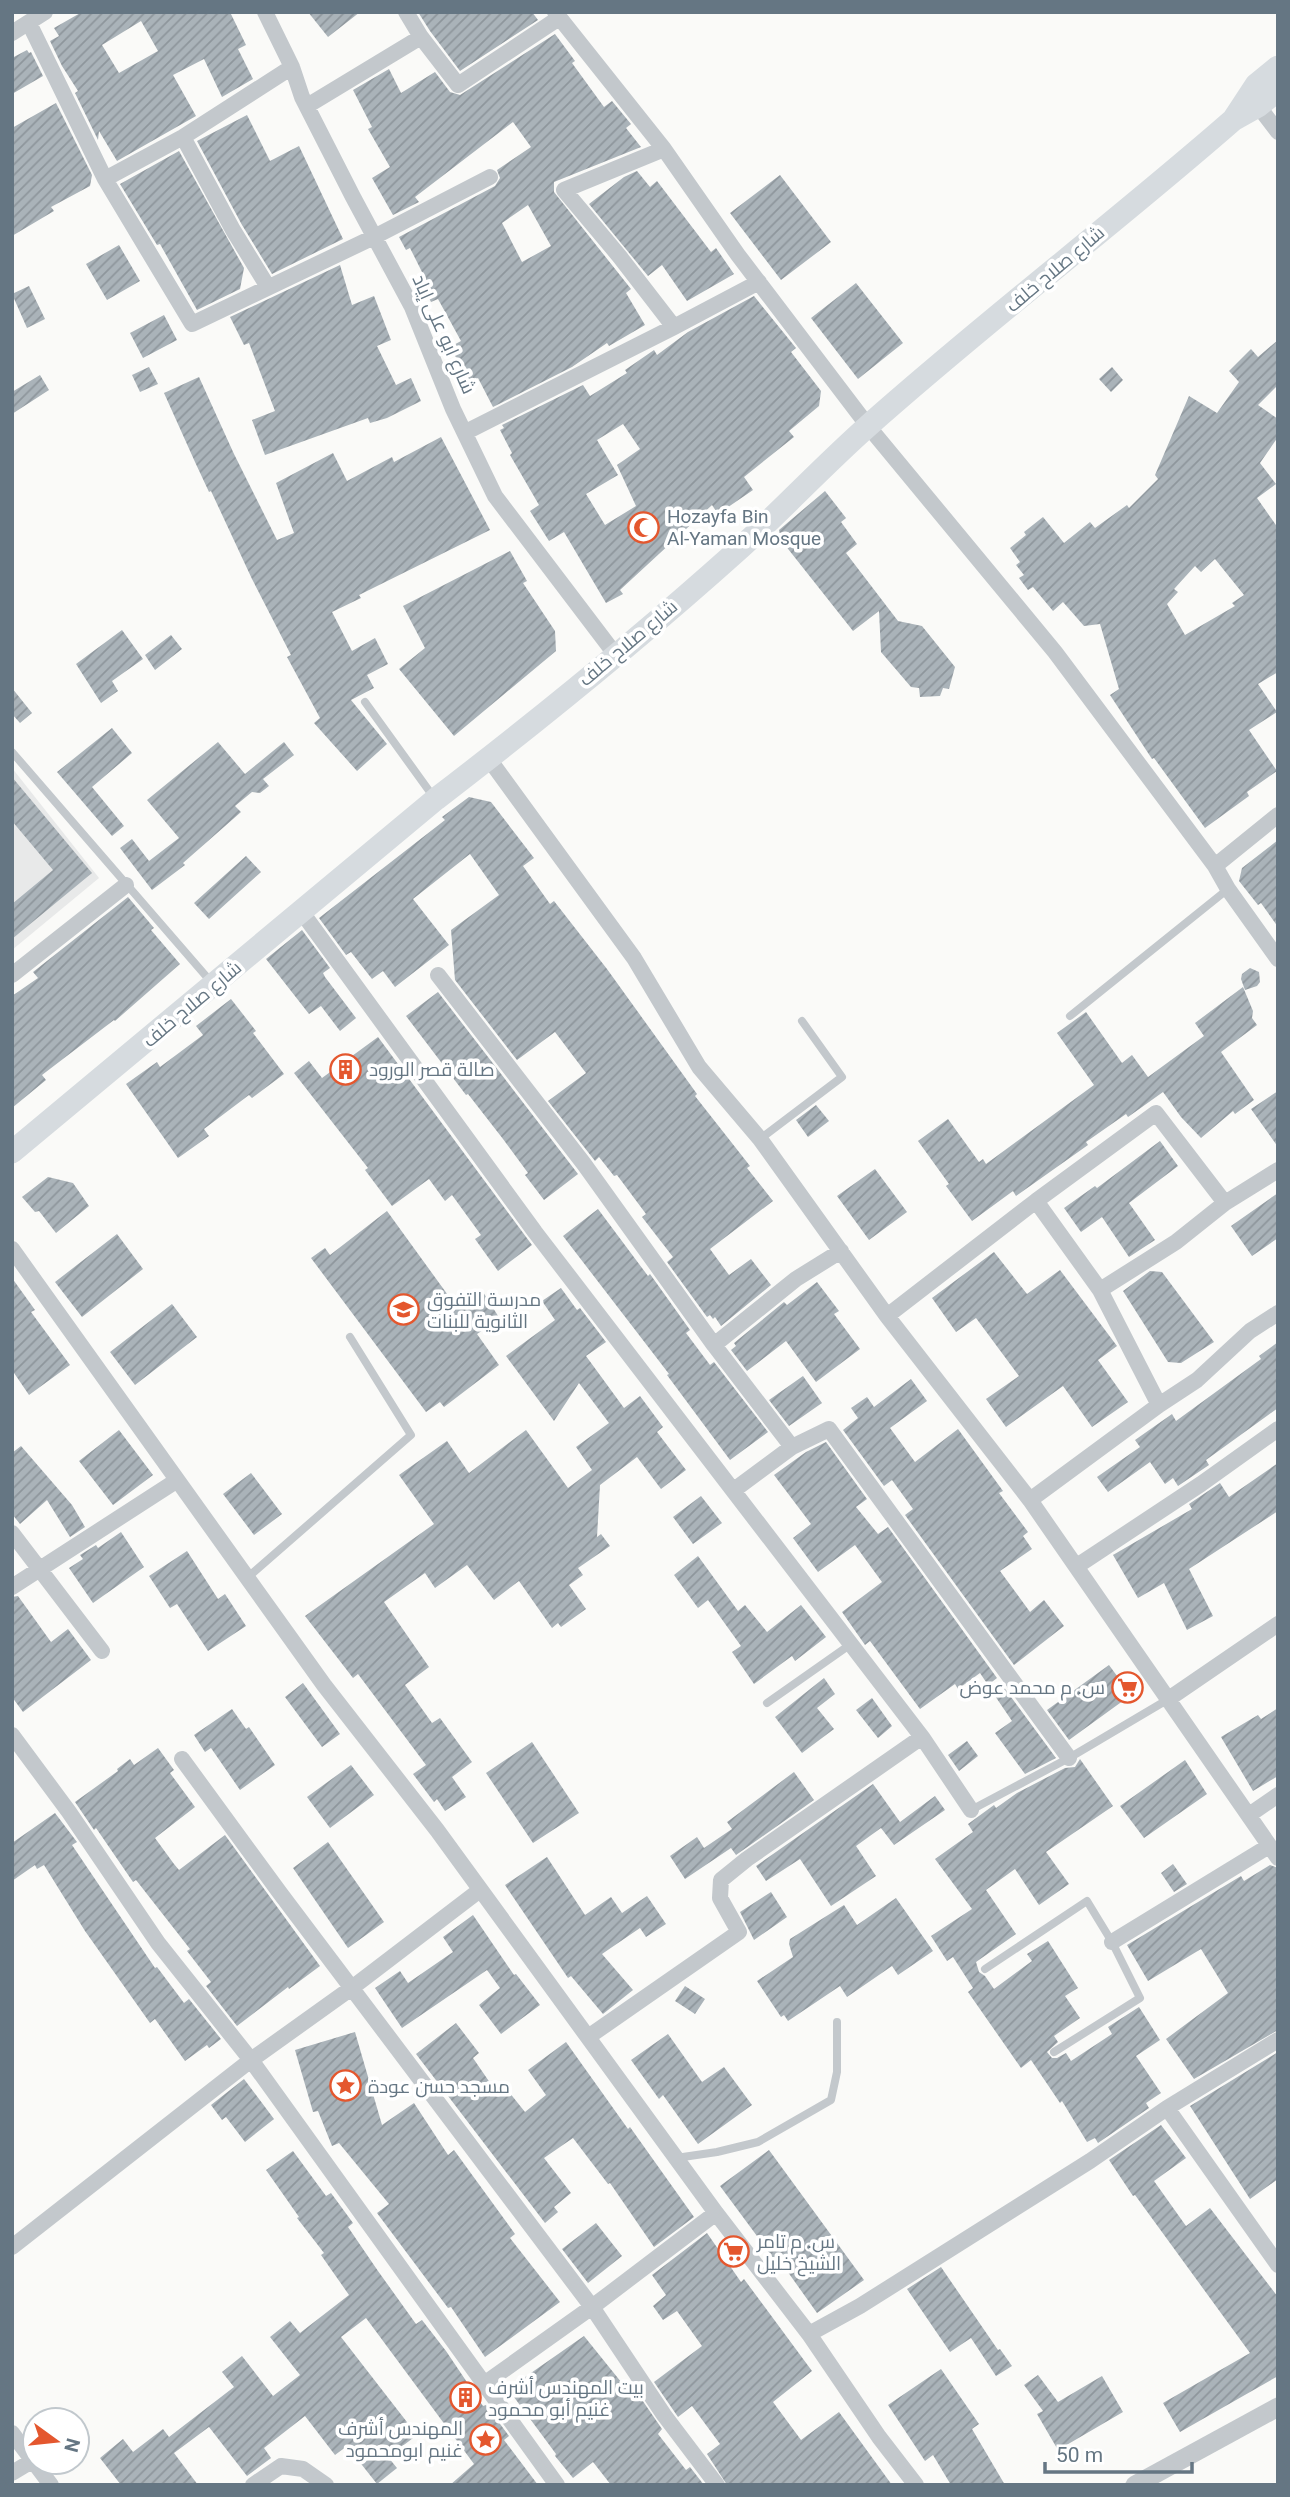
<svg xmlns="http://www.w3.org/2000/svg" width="1290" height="2497" viewBox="0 0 1290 2497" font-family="Roboto,Cairo,sans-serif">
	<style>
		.built { fill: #e8e9e9 }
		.building { fill: url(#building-hatch); fill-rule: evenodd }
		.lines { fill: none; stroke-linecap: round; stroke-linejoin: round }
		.service { stroke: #c3c8cc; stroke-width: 8 }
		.minor { stroke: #c3c8cc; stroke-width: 16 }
		.tertiary { stroke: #c3c8cc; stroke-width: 19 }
		.secondary { stroke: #d6dbdf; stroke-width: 23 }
		.labels { text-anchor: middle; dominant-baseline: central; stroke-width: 7; stroke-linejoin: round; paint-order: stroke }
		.street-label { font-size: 19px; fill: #657683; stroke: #fff }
		.poi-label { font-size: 19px; fill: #657683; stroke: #fff; text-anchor: start }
	</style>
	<defs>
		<pattern id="building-hatch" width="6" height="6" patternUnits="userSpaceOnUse" patternTransform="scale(1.75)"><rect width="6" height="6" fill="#aab3b9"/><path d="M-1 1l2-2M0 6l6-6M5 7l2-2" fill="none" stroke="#8e969c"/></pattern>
	</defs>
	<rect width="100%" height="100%" fill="#fafaf8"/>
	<!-- built -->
	<path class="built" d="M12,768L99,878L12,950Z"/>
	<!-- building -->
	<path class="building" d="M82,12H230L246,45L238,49L253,79L222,97L204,59L173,75L196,116L117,161L99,131L98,140L75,93L78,91L62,66L50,41L59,36L54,28ZM141,21L158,51L119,73L102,45Z
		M308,12H360L328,37Z
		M418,12H532L538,20L460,71L430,31Z
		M555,34L575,61L572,63L604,107L612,101L631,124L626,128L641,147L554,182V192L631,289L626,293L645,325L609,346L607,343L572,367L493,407L478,378L470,382L450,347L461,341L438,299L431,302L420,280L425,278L410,248L406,250L399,237L495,186L500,178L497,170L531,147L513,122L415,197L419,202L393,215L372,178L390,167L368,129L372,127L353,90L389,69L401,93L435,72L450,92L460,95ZM528,205L551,246L522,262L502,223Z
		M27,50L29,53L31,52L43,76L12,94V58Z
		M56,103L92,175L90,186L51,207L54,211L12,236V128Z
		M247,115L270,161L299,146L343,239L272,274L242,225L197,141Z
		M179,151L244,268L240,289L197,310L160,244L157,245L120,184Z
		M637,171L650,187L657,181L711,252L716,248L734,274L687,301L662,265L648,276L589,204L624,177Z
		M780,175L831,242L781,280L730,213Z
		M119,245L140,281L107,300L86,264Z
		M340,265L352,305L374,296L391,340L377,346L396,385L411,378L421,401L387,418L370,423L368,418L265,455L252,420L275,411L249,343L244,345L230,317Z
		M856,283L903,343L858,379L811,318Z
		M29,286L45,319L27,328L12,294Z
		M754,296L796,348L791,352L821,391L819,406L789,431L794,437L744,477L753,490L718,514L712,505L620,590L623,594L606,603L564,532L549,541L530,511L539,505L510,455L512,453L500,430L504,428L502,425L583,385L590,396L627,373L625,370L654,350L657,355L688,332ZM623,424L640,449L617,465L636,506L605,525L586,494L618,475L597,440Z
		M164,315L177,340L143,358L130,333Z
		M1278,340V385L1258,405L1278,419V437L1260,463L1276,484L1257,498L1278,528V672L1258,684L1277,712L1249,730L1277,771L1247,792L1249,796L1205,828L1154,758L1152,759L1110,695L1119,689L1100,624L1084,626L1063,602L1053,611L1033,587L1028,590L1019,578L1024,575L1016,565L1020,562L1010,548L1026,535L1024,532L1043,517L1064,543L1090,522L1095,528L1127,505L1129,508L1158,479L1155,475L1189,396L1217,413L1239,382L1229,371L1251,349L1258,357ZM1215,559L1244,595L1232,603L1235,606L1185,635L1167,604L1178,592L1174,589L1195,566L1201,572Z
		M149,367L158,384L140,392L132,375Z
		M1112,367L1123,380L1111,392L1099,379Z
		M40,375L49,390L12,414V392Z
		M199,377L234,454L277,540L294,533L276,483L333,453L347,481L392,457L394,462L441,437L490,530L359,595L361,598L332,612L352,651L375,638L388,664L367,675L374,688L351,700L387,744L357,771L314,723L320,718L287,657L291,655L252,579L211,491L209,492L195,462L164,393Z
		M825,491L846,518L841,522L857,544L846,553L898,621L922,626L955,667L949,689L943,688L940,696L920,697L919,688L911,687L881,652L879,611L853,631L781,540L779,530Z
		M510,551L527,581L523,583L555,631L556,651L454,736L399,669L425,648L403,606Z
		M122,630L143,659L112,681L118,691L101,703L76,664Z
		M171,635L182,649L155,670L145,655Z
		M12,688L32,713L20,723L12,714Z
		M112,728L132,753L92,787L124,826L112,836L57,772Z
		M218,742L245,774L284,742L294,755L263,779L269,786L260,793L252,792L235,806L241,812L183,863L185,865L152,890L120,848L132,839L149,861L179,838L147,800Z
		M12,777L92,873L12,939V904L53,870L12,821Z
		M469,797L491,802L534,858L523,866L550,904L554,901L607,969L697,1094L695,1096L750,1166L747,1168L773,1201L710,1249L729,1275L751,1259L771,1285L721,1326L715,1317L713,1319L710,1315L707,1317L667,1262L673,1257L642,1217L646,1214L617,1175L614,1176L599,1157L595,1161L548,1101L586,1073L555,1032L517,1060L455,980L451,930L499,895L470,854L413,899L449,945L395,987L383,971L372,979L351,952L346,955L319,918L445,820L442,817Z
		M1278,840V927L1261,903L1258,905L1239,881L1242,868Z
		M246,856L261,872L209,919L194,903Z
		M128,897L154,928L151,930L180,964L115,1021L114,1020L42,1075L46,1080L12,1108V996L38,978L33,972Z
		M302,930L330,968L323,973L325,977L356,1018L340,1031L321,1006L309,1014L266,959Z
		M1250,968L1259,972L1260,982L1257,986L1245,990L1241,979L1242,974Z
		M1243,987L1253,1011L1252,1018L1257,1025L1221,1052L1254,1100L1235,1114L1233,1111L1201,1138L1181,1117L1163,1092L1128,1117L1126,1114L1086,1142L1088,1145L1016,1196L1013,1191L972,1221L946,1186L949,1184L918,1141L948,1119L979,1162L983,1159L986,1164L1094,1085L1057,1033L1086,1012L1122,1063L1132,1055L1148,1077L1204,1036L1195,1023Z
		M438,992L578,1174L544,1200L525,1175L528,1173L503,1139L468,1094L466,1095L406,1016Z
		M231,999L256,1031L253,1033L284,1074L252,1098L249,1095L204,1129L209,1136L178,1158L126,1084L157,1062L160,1067L203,1035L196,1026Z
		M378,1037L532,1245L498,1271L475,1239L481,1235L452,1195L445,1201L429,1179L392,1206L365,1170L368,1168L294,1073L309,1061L322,1078Z
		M1278,1091V1147L1251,1109Z
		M816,1105L829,1121L808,1137L796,1120Z
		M1160,1141L1178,1166L1129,1203L1155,1240L1129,1257L1102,1217L1081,1232L1064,1208L1095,1186L1097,1188Z
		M875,1169L907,1212L869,1240L837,1196Z
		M48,1177L73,1183L89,1206L56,1233L39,1211L35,1212L22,1197Z
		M1278,1193V1238L1252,1256L1231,1226Z
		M598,1209L648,1276L650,1274L690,1330L686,1333L710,1365L714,1362L768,1432L730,1460L667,1375L669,1374L563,1236Z
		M387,1211L458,1309L483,1292L500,1319L477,1334L499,1365L444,1407L440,1402L426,1412L311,1258L325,1248L330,1255Z
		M117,1234L143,1269L82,1317L55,1282Z
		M994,1252L1027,1294L1060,1270L1117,1346L1098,1360L1128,1402L1092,1427L1063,1386L1006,1427L986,1399L1019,1376L976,1318L956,1332L932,1298Z
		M1150,1271L1162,1272L1214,1342L1181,1363L1168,1362L1123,1291Z
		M12,1278L35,1310L31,1312L70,1365L29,1395L12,1370Z
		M817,1282L839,1311L834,1314L860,1349L816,1382L786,1341L747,1371L731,1350L736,1346L734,1343L784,1302L787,1305Z
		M561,1288L577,1310L580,1308L606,1342L586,1356L624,1408L640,1396L663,1427L657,1432L686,1470L661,1489L637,1457L600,1485L597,1537L601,1534L610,1546L578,1568L583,1575L569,1585L586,1609L561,1627L558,1623L552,1628L519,1581L494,1600L467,1565L435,1588L425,1573L384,1602L429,1667L405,1685L432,1723L440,1718L472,1762L452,1777L466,1797L445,1811L437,1799L434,1802L413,1774L426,1765L358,1674L353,1678L305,1616L434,1524L399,1475L447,1441L469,1473L526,1430L568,1488L592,1470L576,1447L609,1423L579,1383L554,1421L506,1356L555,1320L542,1301Z
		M172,1304L197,1337L135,1385L110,1352Z
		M1278,1342V1408L1206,1460L1209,1465L1178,1486L1173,1478L1165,1484L1150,1462L1108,1492L1097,1477L1140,1447L1135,1440L1172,1414L1176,1421L1261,1359L1259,1356Z
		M803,1376L822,1403L789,1426L769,1400Z
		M911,1379L927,1401L890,1428L915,1462L958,1429L1003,1491L999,1493L1028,1532L1023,1536L1032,1549L1000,1571L1030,1612L1044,1600L1064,1626L1014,1665L905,1515L913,1509L892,1480L884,1486L843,1430L858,1418L851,1408L867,1397L874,1407Z
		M119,1430L153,1475L113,1505L79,1461Z
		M826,1442L867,1499L856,1507L878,1534L888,1527L997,1678L988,1685L980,1673L958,1689L955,1684L920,1709L870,1641L865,1645L842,1612L882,1582L855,1545L818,1572L793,1538L811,1524L774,1475L806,1452Z
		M21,1446L72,1505L85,1527L70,1537L47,1500L20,1524L12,1514V1453Z
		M1278,1463V1511L1189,1569L1213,1616L1187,1630L1164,1583L1138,1598L1113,1555L1192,1509L1189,1504L1220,1483L1229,1497Z
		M251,1473L282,1514L254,1535L223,1494Z
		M701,1496L722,1523L693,1544L673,1517Z
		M121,1532L144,1567L93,1603L69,1568L83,1559L80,1555L96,1545L98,1548Z
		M187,1551L218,1599L225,1594L246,1626L208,1651L177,1604L170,1608L149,1576Z
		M698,1556L738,1611L745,1605L767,1632L801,1605L826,1637L795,1661L792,1656L754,1684L732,1652L741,1646L708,1600L698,1608L674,1575Z
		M18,1596L51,1642L68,1629L91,1660L23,1712L12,1697V1597Z
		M1109,1665L1131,1695L1069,1740L1047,1710Z
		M824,1678L835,1694L817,1708L834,1729L802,1753L775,1717Z
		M303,1683L340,1734L322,1747L285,1697Z
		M1003,1686L1056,1758L1025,1774L995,1733L1012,1721L993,1693Z
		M872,1698L892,1726L878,1738L856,1710Z
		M1278,1708V1776L1253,1791L1221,1737L1258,1715L1261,1719Z
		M232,1709L246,1729L249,1727L275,1765L240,1790L211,1748L205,1752L194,1735Z
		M967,1741L978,1756L959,1771L948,1755Z
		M532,1742L579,1813L533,1843L486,1773Z
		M158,1748L174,1770L170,1773L195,1807L155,1838L174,1864L179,1870L225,1835L320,1966L289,1989L288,1987L237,2026L206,1986L211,1982L187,1951L190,1949L136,1880L133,1882L96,1828L94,1830L75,1802L118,1771L117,1769L130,1759L134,1765Z
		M1080,1759L1113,1806L1046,1852L1069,1884L1039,1905L1015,1869L986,1890L1016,1934L976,1962L979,1972L985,1976L994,1989L1032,1961L1027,1954L1048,1941L1078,1988L1065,1996L1080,2018L1054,2036L1058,2042L1047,2052L1052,2058H1057L1066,2053L1071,2061L1112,2034L1108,2027L1139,2007L1160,2040L1136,2056L1161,2093L1146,2103L1149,2108L1098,2143L1095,2138L1087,2142L1062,2101L1060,2103L1031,2060L1021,2068L968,1992L973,1988L953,1957L947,1961L931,1936L972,1909L935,1859L973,1832L968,1824L994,1805L996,1808L1017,1793L1065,1768L1075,1767Z
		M1185,1760L1207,1794L1144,1838L1120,1806Z
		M351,1765L374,1795L330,1828L307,1797Z
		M794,1772L814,1800L736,1855L731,1848L685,1879L670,1856L697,1837L704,1848L732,1829L727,1822Z
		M873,1784L900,1822L935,1796L945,1810L894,1845L881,1828L856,1846L876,1876L831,1906L800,1859L766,1881L756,1866Z
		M55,1813L77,1842L72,1845L155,1968L157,1967L184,2003L189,1999L221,2039L209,2048L207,2045L185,2061L155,2019L150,2023L85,1931L44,1865L37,1869L35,1865L12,1881V1843Z
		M328,1842L384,1922L348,1948L293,1868Z
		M547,1857L585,1915L611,1897L622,1913L647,1896L666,1924L646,1937L640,1928L602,1954L633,1990L603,2014L571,1976L568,1978L505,1885Z
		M1173,1864L1187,1884L1174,1892L1161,1873Z
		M1270,1865L1278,1868V2030L1194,2079L1166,2039L1228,1993L1201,1949L1148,1981L1127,1945L1241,1876L1244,1881Z
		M771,1892L787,1917L754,1940L740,1912Z
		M896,1898L933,1951L898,1975L892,1966L847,1997L840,1986L788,2021L784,2015L781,2017L757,1981L793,1957L789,1944L790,1939L844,1905L857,1925Z
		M473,1915L514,1975L516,1974L540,2005L501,2034L479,2005L500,1988L487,1970L402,2028L375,1988L400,1971L408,1983L453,1952L443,1937Z
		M685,1986L705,1999L695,2014L675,2001Z
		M456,2023L479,2053L473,2058L497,2093L505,2087L525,2112L546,2095L528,2070L566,2042L628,2129L630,2127L694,2217L654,2247L610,2183L608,2184L573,2138L544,2158L571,2193L554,2207L558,2212L545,2223L416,2054Z
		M355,2032L382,2125L414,2103L448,2155L454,2150L515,2234L510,2238L560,2302L485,2357L451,2307L448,2308L377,2213L389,2204L339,2143L332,2146L318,2111L313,2112L295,2050Z
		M668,2034L702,2082L724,2067L752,2105L698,2144L663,2095L659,2099L631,2060Z
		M1278,2052V2179L1250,2199L1190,2106Z
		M244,2079L274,2119L245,2142L226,2117L222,2120L211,2105Z
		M1161,2125L1186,2158L1154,2181L1186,2226L1210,2208L1278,2297V2376L1180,2432L1163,2403L1250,2353L1135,2195L1133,2196L1109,2160Z
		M769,2150L864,2280L817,2313L785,2268L782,2270L720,2186Z
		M293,2151L326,2196L331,2193L353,2223L348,2227L378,2271L416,2324L422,2320L446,2351L483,2406L486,2405L509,2436L504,2440L538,2485H450L474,2464L366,2318L341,2337L417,2435L388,2457L397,2468L377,2484L347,2446L335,2455L305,2416L264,2448L271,2458L247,2476L209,2427L174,2453L198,2485H121L100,2458L123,2439L133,2452L163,2429L169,2437L234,2387L222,2372L242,2356L273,2396L300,2375L270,2337L290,2321L300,2333L349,2295L321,2255L324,2253L297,2218L299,2217L266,2170Z
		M596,2223L622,2256L588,2283L562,2249Z
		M707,2233L741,2282L744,2279L812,2371L773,2402L801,2440L839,2412L892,2485H727L707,2454L720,2444L692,2406L678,2417L654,2382L702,2346L677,2311L663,2320L653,2306L666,2295L652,2275Z
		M941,2267L998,2350L1000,2349L1012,2366L996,2376L971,2338L950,2352L907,2289Z
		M584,2336L634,2398L638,2394L662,2429L658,2434L686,2470L690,2467L704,2485H611L593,2462L573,2478L555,2456L556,2454L508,2389Z
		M941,2369L979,2424L972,2429L1005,2485H951L933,2455L925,2461L888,2405Z
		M1038,2375L1058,2402L1102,2376L1123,2412L1058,2450L1037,2414L1043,2411L1024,2385Z"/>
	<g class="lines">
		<!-- service -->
		<path class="service" d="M365,702L435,799
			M12,752L212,983
			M1070,1016L1228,889
			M760,1139L842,1077L802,1021
			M247,1578L411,1435L350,1337
			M767,1703L851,1644
			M971,1810L1069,1758L1167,1700
			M985,1969L1087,1901L1112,1942L1140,1998L1054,2052
			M676,2158L717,2152L758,2142L831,2100L837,2072V2022"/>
		<!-- minor -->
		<path class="minor" d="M265,12L292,67L302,97L353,197L412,307L453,409L495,496L615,654
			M555,12L664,149L738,255L868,426L1055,652L1215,866L1228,889L1278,959
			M29,23L105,179L192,324L374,237L490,177
			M12,33L45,12
			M421,37L458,85L559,18
			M1252,98L1278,132
			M307,106L421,37L406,12
			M183,137L233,230L268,287
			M664,149L564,190L620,257L674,327
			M105,179L183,137L292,67
			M466,432L674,327L759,282
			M489,759L634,958L699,1067L760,1139L887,1316L1030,1500L1278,1858
			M1215,866L1278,815
			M301,911L535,1232L922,1737L971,1810
			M12,975L126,885
			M438,975L584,1164L714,1345L792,1447
			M1036,1201L1100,1290L1159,1405
			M12,1249L324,1685L437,1830L716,2213L809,2334L879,2437L916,2485
			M1100,1290L1176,1242L1225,1203L1278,1170
			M887,1316L1036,1201L1156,1113L1225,1203
			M714,1345L796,1279L841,1251
			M734,1490L792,1447L829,1429L1069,1758
			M1030,1500L1159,1405L1197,1380L1250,1331L1278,1313
			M12,1533L102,1651
			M1077,1566L1201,1484L1278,1429
			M12,1587L176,1481
			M1167,1700L1278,1624
			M12,1735L69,1812L158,1943L251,2060L557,2485
			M182,1759L280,1893L592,2307L664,2415L717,2485
			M1249,1815L1278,1795
			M1112,1942L1269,1846
			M588,2037L739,1932L720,1898L721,1880L747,1859L922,1737
			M1167,2108L1278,2265
			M12,2247L251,2060L353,1987L480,1890
			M809,2334L860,2306L1090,2161L1167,2108L1278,2040
			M484,2384L592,2307L716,2213
			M12,2433L51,2485
			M12,2473L32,2461
			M253,2485L281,2466L303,2469L326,2485"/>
		<!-- tertiary -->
		<path class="tertiary" d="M1135,2485L1278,2407"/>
		<!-- secondary -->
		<path class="secondary" d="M1233,120L1256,85L1278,67
			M12,1152L436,799C539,720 641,637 738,550C782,510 823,466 868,426C987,320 1114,224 1233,120L1258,106L1278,90"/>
	</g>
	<!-- icons -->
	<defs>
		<symbol id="mosque-ring" viewBox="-11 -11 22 22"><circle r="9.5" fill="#fff" stroke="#e4572e" stroke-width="1.5"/><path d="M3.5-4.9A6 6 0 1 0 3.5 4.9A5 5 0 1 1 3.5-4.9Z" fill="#e4572e"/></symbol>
		<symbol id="building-ring" viewBox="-11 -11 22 22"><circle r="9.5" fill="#fff" stroke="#e4572e" stroke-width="1.5"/><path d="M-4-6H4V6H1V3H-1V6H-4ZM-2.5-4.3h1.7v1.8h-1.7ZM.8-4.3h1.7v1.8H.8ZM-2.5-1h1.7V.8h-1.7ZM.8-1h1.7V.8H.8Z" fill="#e4572e"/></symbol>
		<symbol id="school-ring" viewBox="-11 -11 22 22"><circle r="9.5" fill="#fff" stroke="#e4572e" stroke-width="1.5"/><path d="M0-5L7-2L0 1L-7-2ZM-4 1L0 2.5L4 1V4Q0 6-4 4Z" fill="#e4572e"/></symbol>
		<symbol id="supermarket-ring" viewBox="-11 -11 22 22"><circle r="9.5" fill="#fff" stroke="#e4572e" stroke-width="1.5"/><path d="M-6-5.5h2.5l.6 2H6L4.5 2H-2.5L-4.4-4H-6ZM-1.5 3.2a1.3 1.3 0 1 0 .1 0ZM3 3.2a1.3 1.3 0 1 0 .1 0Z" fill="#e4572e"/></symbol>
		<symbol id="sight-ring" viewBox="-11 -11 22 22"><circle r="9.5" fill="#fff" stroke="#e4572e" stroke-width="1.5"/><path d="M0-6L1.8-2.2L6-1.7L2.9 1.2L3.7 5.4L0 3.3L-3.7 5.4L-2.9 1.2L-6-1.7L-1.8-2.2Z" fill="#e4572e"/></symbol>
	</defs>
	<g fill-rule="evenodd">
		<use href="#mosque-ring" x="626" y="510" width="35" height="35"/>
		<use href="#building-ring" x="328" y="1052" width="35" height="35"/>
		<use href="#school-ring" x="386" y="1292" width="35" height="35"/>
		<use href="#supermarket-ring" x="1110" y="1670" width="35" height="35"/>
		<use href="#sight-ring" x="328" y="2068" width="35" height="35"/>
		<use href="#supermarket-ring" x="716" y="2234" width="35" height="35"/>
		<use href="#building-ring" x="448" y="2380" width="35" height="35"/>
		<use href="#sight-ring" x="468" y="2422" width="35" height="35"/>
	</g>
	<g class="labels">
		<!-- street labels -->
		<g class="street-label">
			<text transform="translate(1055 269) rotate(-40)">شارع صلاح خلف</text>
			<text transform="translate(444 334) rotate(66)">شارع ابو على إياد</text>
			<text transform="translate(628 643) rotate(-40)">شارع صلاح خلف</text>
			<text transform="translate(192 1004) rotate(-40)">شارع صلاح خلف</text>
		</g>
		<!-- poi labels -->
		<g class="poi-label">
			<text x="667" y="516">Hozayfa Bin<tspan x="667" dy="22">Al-Yaman Mosque</tspan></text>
			<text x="369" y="1069">صالة قصر الورود</text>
			<text x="427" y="1299">مدرسة التفوق<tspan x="427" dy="22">الثانوية للبنات</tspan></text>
			<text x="1105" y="1687" text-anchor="end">س. م محمد عوض</text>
			<text x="368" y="2086">مسجد حسن عودة</text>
			<text x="757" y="2241">س. م تامر<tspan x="757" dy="22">الشيخ خليل</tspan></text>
			<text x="488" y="2387">بيت المهندس أشرف<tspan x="488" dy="22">غنيم أبو محمود</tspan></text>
			<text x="463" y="2428" text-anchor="end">المهندس أشرف<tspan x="463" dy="22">غنيم ابومحمود</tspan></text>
		</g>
	</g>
	<!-- border -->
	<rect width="1290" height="2497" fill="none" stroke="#657683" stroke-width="28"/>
	<!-- north arrow -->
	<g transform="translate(56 2441) rotate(105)"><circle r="33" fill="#ffffff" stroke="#c1c8cd" stroke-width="2"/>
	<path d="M0-5L12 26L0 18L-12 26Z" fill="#e4572e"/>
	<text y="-10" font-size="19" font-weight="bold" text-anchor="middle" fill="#657683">N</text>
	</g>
	<!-- scale -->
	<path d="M1045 2462v10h147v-10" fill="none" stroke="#657683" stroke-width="3.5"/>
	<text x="1056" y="2462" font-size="21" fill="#657683" stroke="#ffffff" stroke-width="5" paint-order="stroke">50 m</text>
</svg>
